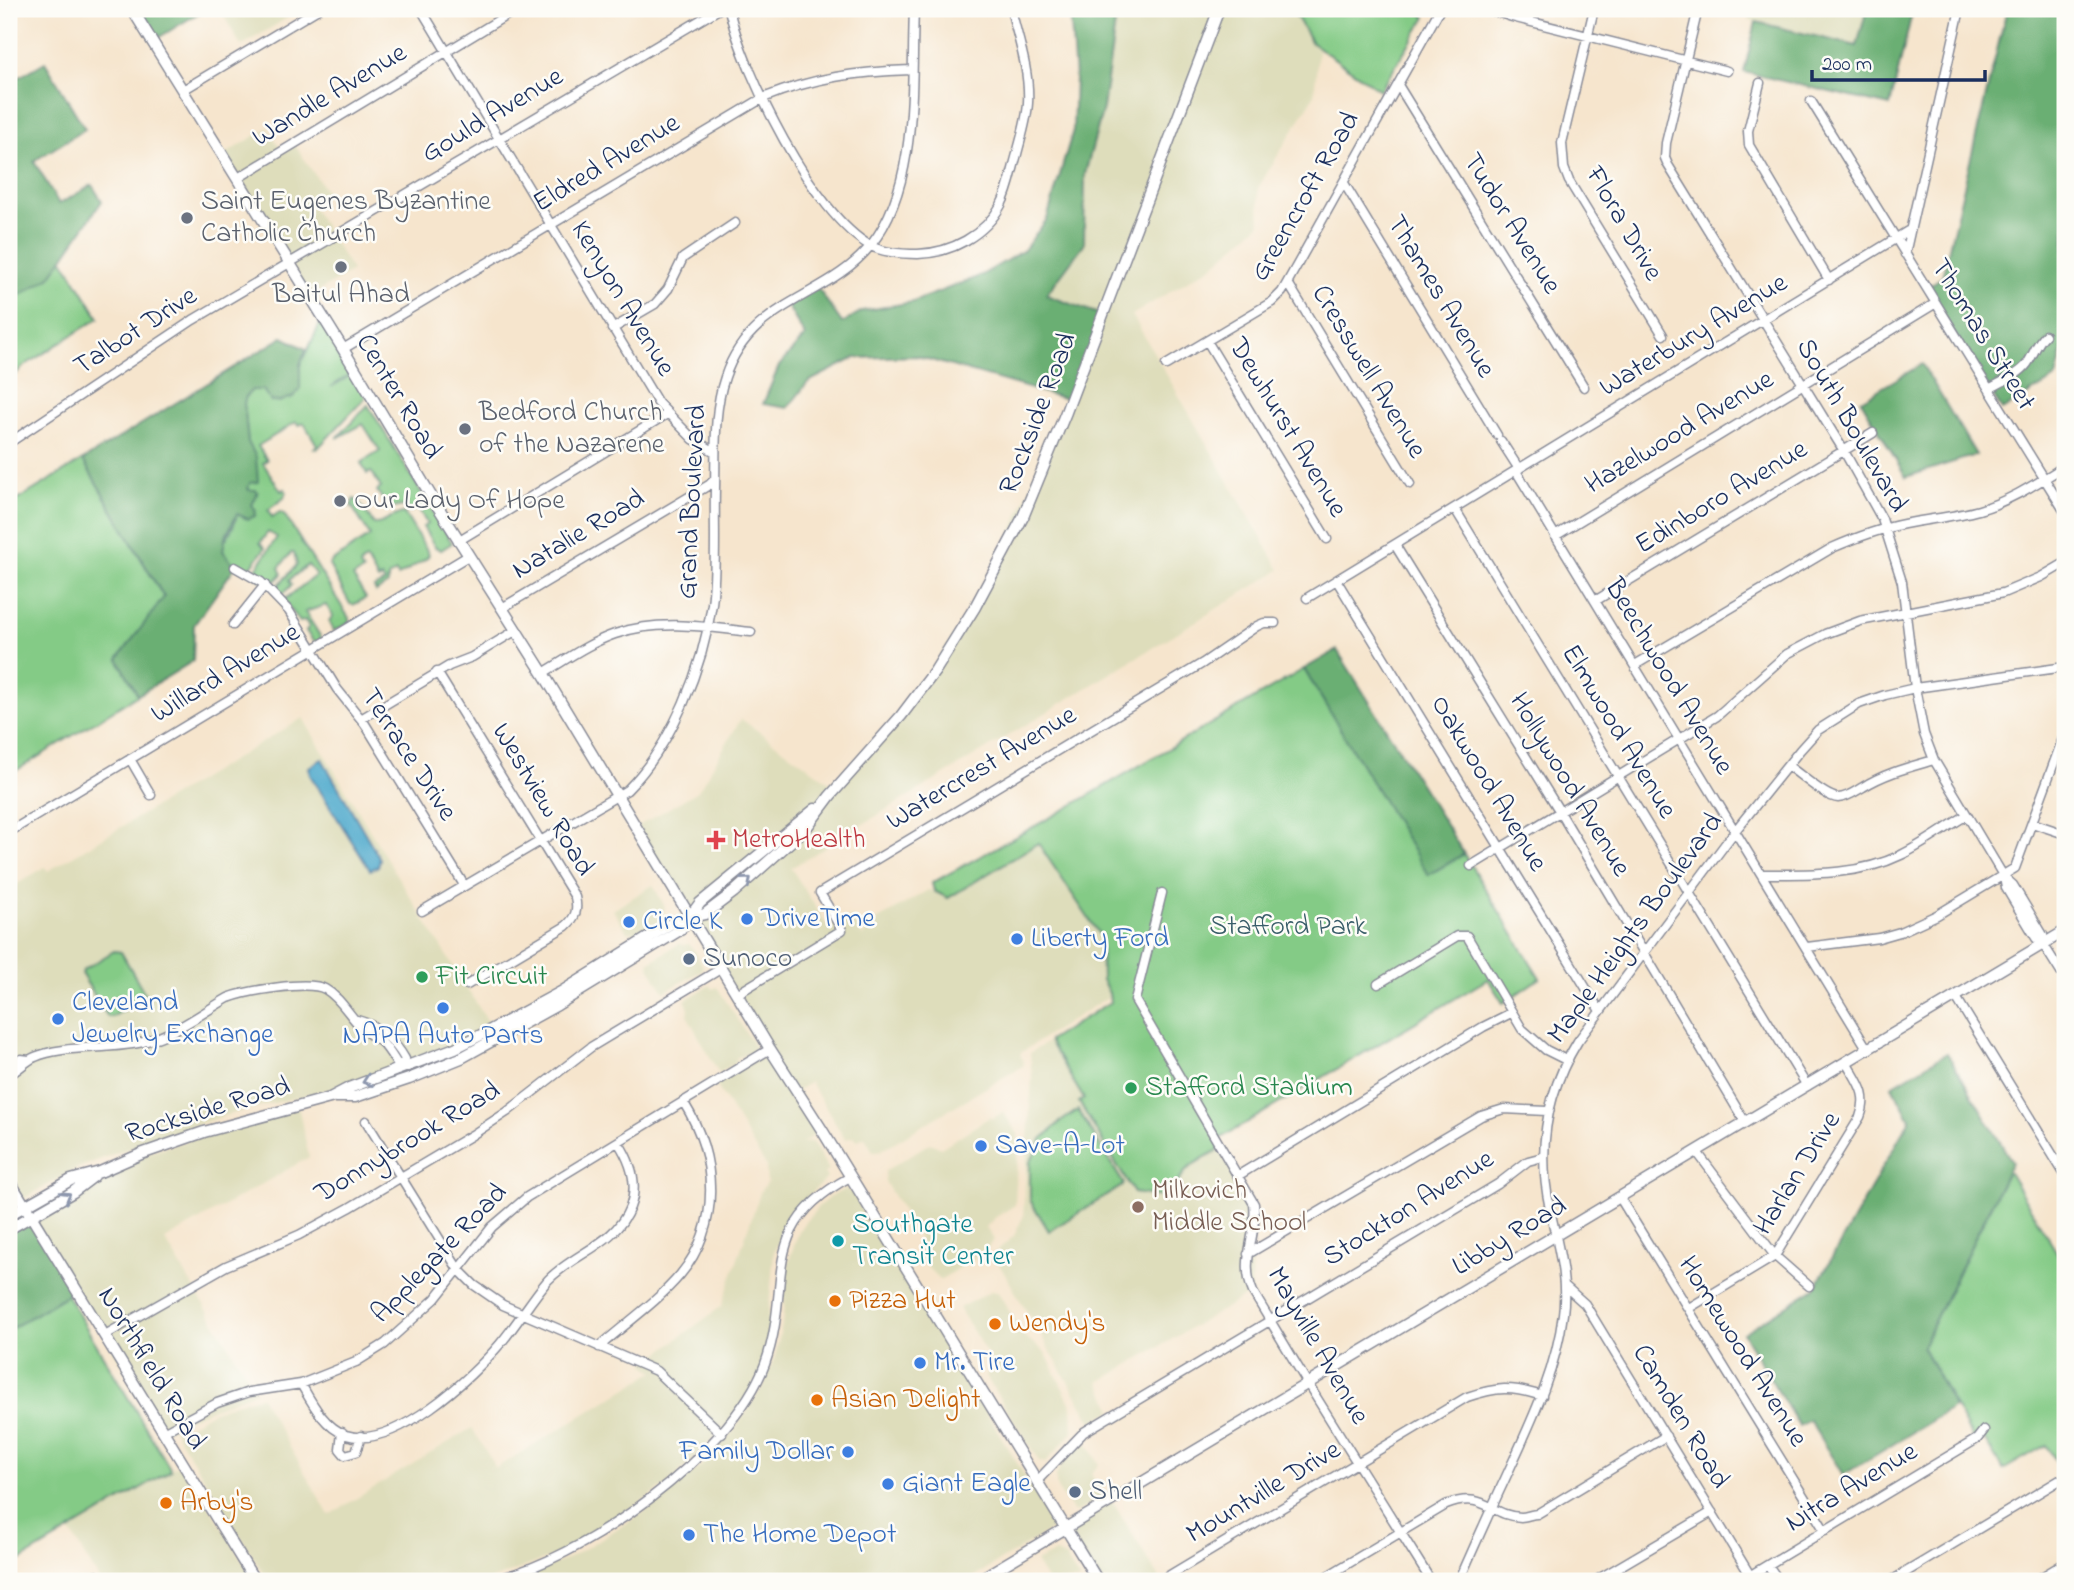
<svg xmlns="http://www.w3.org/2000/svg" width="2074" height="1590" viewBox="0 0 2074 1590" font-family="'Indie Flower',sans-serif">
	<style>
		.built { fill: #deddbb }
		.green { fill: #84cb86; stroke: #507d72; stroke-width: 2 }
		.forest { fill: #6baf73; stroke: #436f68; stroke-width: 2 }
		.water { fill: #4da9cc; stroke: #346c95; stroke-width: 2 }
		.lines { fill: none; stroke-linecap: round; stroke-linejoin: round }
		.minor-casing { stroke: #888a96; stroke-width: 11 }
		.major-casing { stroke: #888a96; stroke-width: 13 }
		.minor { stroke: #fff; stroke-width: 8 }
		.major { stroke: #fff; stroke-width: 10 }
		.oneway { stroke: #8d97ae }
		.worship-dot { fill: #6b7280; stroke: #fdfcf7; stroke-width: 2.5 }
		.health-dot { fill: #e0444e; stroke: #fdfcf7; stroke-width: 2.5 }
		.shop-dot { fill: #3f7fe0; stroke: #fdfcf7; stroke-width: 2.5 }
		.service-dot { fill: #5c6f8a; stroke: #fdfcf7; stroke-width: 2.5 }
		.leisure-dot { fill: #2e9e5b; stroke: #fdfcf7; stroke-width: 2.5 }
		.education-dot { fill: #8d6e63; stroke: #fdfcf7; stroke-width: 2.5 }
		.culture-dot { fill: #0f9aa8; stroke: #fdfcf7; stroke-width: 2.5 }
		.food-dot { fill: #e8710a; stroke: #fdfcf7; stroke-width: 2.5 }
		.labels { text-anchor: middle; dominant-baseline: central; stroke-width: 5; stroke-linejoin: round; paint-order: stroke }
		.street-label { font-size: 28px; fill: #1b2f5e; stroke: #fdfcf7 }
		.worship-label { font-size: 28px; fill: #5b616d; stroke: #fdfcf7; text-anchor: start }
		.health-label { font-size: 28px; fill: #be3a42; stroke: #fdfcf7; text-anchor: start }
		.shop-label { font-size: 28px; fill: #366cbe; stroke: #fdfcf7; text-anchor: start }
		.park-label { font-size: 28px; fill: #3a5e6a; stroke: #fdfcf7 }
		.service-label { font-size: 28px; fill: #4e5e75; stroke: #fdfcf7; text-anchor: start }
		.leisure-label { font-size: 28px; fill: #27864d; stroke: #fdfcf7; text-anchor: start }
		.education-label { font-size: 28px; fill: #785e54; stroke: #fdfcf7; text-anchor: start }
		.culture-label { font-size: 28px; fill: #0d838f; stroke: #fdfcf7; text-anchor: start }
		.food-label { font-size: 28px; fill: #c56008; stroke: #fdfcf7; text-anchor: start }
	</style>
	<rect width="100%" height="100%" fill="#fdfcf7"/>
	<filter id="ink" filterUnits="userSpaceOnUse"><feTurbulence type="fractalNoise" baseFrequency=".0143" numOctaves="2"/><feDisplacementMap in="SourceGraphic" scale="14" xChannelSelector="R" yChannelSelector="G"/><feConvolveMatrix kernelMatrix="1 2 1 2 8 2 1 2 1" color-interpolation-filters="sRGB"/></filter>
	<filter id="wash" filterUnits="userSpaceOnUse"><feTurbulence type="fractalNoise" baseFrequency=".00686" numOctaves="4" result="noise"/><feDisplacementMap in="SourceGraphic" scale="28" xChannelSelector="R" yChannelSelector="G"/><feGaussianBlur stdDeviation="1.57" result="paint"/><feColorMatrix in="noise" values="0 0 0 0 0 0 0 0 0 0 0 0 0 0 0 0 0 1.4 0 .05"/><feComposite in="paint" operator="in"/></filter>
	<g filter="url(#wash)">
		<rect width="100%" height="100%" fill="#f6e5cd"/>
		<!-- built -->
		<path class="built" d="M201,9H302L241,46L223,14L202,11Z
			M1117,9H1293L1318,51L1314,96L1258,188L1260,224L1212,266L1132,315L1280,570L791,868L828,927L852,917L863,937L867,927L928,890L934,891L948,898L1038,843L1101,937L1102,980L1109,993L1108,997L1020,1053L1024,1065L878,1152H873L865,1137L858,1140L853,1137L845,1139L810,1082L797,1090L822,1130L802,1143L812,1142L829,1170L824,1173L827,1178L796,1208L788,1220L774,1252L768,1319L774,1321L764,1365L738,1412L667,1485L562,1553L488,1581H268L172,1427L163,1432L31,1216L128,1159L298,1106L309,1157L165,1240L256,1391L182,1421L186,1427L210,1413L234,1403L261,1397L329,1515L472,1428L496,1468L655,1371L644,1364L722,1306L761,1190L767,1183L766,1166L715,1083L770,1049L637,827L698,791L741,719L838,788L901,716L995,572L1102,315L1045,295L1084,244L1085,174L1103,108Z
			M1751,9H1867L1858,46L1756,22L1748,19Z
			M268,128L282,151L294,144L328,194L311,205L352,271L311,296L224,155Z
			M303,718L394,871L491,1027L458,1043L353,1083L223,1116L147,1141L78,1168L9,1207V889L45,867L48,871Z
			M653,885L665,907L662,919L636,936L633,931L628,933L613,910Z
			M680,943L683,945L689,944L695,951L703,967L701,971L664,992L649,967L650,962Z
			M710,985L712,989L717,987L755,1047L751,1052L736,1058L737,1061L719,1073L688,1017L689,1008L685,1000Z
			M1127,992L1252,1203L1251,1293L1099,1382L1113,1410L1092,1422L993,1254L1014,1236L1023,1217L1032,1077L1030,1053Z
			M1003,1112L1018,1134L1015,1205L996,1217L986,1227L994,1240L984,1251L940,1280L924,1264L918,1235L885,1182V1171L930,1143L941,1148L990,1117L992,1119Z
			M846,1189L853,1193L1036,1494L1053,1523L1052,1529L967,1581H516L569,1558L643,1513L700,1467L735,1430L764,1385L775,1356L782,1326L788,1263L799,1231L818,1207L831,1196Z
			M991,1291L998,1292L1024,1336L1045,1352L1072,1407L1073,1432L1045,1463L1039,1461L985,1375L996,1369L959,1308Z
			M1085,1440L1099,1464L1091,1474L1103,1496L1075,1513L1060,1493L1056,1483V1476L1060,1467Z
			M182,1462L255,1581H100L70,1531Z
			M1112,1501L1161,1581H1098L1066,1528Z
			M1055,1553L1065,1557L1080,1581H1047L1035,1562Z"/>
		<!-- green -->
		<path class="green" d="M1292,9H1415L1426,17L1380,90L1312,43Z
			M62,258L99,318L24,366L9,381V276L19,295L50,277Z
			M321,322L352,373L331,387L353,374L365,393V398L317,449L314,448L317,445L304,423L299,425L296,422L258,446L267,460L263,463L281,491L285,489L286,492L284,498L268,510L272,517L280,512L284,514L349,618V623L334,631L329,621L333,616L326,605L305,612L322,639L318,642L313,641L306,631L309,627L305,620L300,622L284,600L316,575L308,565L289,580L292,585L280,596L274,590L297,565L294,553H291L279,568L282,574L270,586L253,574L277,537L268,532L260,543L265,548L248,571C201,546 231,547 237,514L245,518L256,497L248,488L256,463L248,442L244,403L246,396L252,390H263L271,401L300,365Z
			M368,405L452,543L441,550L435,547L423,527L427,524L418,508L411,511L403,506L389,509L377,491L381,488L373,474L371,472L367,474L361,463L380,451L363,424L337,438Z
			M83,460L164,598L118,659L138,695L9,775V505Z
			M354,499L358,501L374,524C386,525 393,513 404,513L429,554L427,558L398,576L396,572L388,577V584L376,592L374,588L385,582L382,578L378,580L367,560L362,562L360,566L363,571L353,577L366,598L353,605L350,604L329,565L331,562L370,536L351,505Z
			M1304,669L1429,875L1464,854L1540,978L1503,1003L1488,979L1216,1141L1220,1149C1197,1162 1180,1167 1174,1196H1155L1134,1193L1079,1102L1084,1099L1049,1041L1110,1002L1109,993L1102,980L1101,937L1038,843L948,898L934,891L932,883L1064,810Z
			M114,951L121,952L145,994L143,998L112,1017H108L82,975L83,970Z
			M1078,1110L1123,1183L1122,1186L1049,1231L1030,1200V1162L1042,1139L1059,1123Z
			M2008,1171L2065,1266V1475L2046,1445L2003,1470L1981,1434L1974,1441L1922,1346Z
			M67,1295L171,1470L9,1567V1330Z"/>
		<!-- forest -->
		<path class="forest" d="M132,9H201L202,11L153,41Z
			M1070,9H1117L1103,108L1085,174L1084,244L1046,295L1102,315L1070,400L917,356L855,358L808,382L788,408L763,404L779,366L805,336L787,305L817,287L842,323L862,311L913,302L980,276L1024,250L1047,219L1073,130L1075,78Z
			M1867,9H1913L1890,106L1744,72L1756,22L1857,46Z
			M2007,9H2050L2065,12V341L2056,378L2002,410L1926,288L1942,277Z
			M45,62L85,129L34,161L59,204L92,185L102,201L50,277L20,295L9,276V83Z
			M283,337L306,349L300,365V389L291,399L289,398L279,402L271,401L263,390H252L246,396L244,403L248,442L256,457L258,482L250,483L248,488L249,490H256L258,492L252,505L256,510L255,516L248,519L237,514L225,538L223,551L235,567L194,625L193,661L138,695L118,659L164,597L83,460Z
			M1922,364L1976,455L1906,477L1861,400Z
			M1337,650L1464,854L1428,875L1304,669Z
			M1947,1053L2012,1162L1922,1346L1954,1407L1843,1475L1809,1420L1799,1426L1743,1333L1815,1288L1910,1119L1892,1086Z
			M31,1216L76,1289L9,1330V1229Z"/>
		<!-- water -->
		<path class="water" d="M322,759L380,859L378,866L370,870L310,775L309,767Z"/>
	</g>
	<g filter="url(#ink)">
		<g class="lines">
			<defs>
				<path id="minor" d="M421,9L658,403L693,439L715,452
					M729,9C743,72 814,216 871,246C884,253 904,254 918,254C951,253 985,235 1001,205C1009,190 1012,171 1017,154C1021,138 1027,120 1028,103C1030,71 1018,39 1011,9
					M1488,9L1512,17L1727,71
					M1594,9L1562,143L1564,168L1569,181L1663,335
					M1698,9L1666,143L1665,158L1668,165L1844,451L1882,519L1902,582L1915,688L1924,734L1934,760L1967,815L2004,877L2013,885L2043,935V944
					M1760,83L1748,131L1749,145L1829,280
					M1398,85L1584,387
					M183,90L318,9
					M1811,101L2065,512
					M238,178L517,9
					M1344,183L1497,435
					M1905,254L1960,9
					M1288,283L1410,484
					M612,329L655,304L668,289L683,258L735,223
					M1207,341L1327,539
					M343,349L763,98C815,77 856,72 911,70
					M1166,365L1272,302L1282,292L1440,9
					M1989,389C2001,382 2019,375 2027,364C2034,354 2036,344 2045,335
					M1501,441L1519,469
					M9,443L193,320L719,9
					M1516,471L1868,1050
					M1455,509L1807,1086
					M1555,536L1936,303
					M458,541L667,414
					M1395,545L1560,812L1745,1122
					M235,567L261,582L289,611L337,689L365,724L464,885
					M1337,581L1600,1011
					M1307,598L1908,231
					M1595,601L1873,433
					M502,608L709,485L715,479
					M233,625L265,585
					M1635,665L1832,548C1855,538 1879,529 1904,524C1928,519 1954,517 1979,510C2010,501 2037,483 2065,466
					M437,672L575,897C578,910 576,917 566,926L467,985
					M543,673C567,659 589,643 615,634C659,619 707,627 751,632
					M361,719L449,666L472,657L515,631
					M130,759L151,795
					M1788,766C1799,773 1826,798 1838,798C1847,798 1856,791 1863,787C1885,773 1910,767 1934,760
					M2032,823L2065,834
					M9,832L468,556
					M1471,866L1717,716L1787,654L1825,634L1860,621L2003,593L2041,577L2065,563
					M1762,874C1809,874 1858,876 1901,855C1924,844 1945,828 1967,815
					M2004,877L2006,888L2036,938L2043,944L2065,979
					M1162,893L1135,1000L1254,1204C1258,1236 1239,1260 1253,1292L1308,1384L1431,1581
					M422,911L627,790C673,744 703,667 712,604C717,566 714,526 715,488C716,451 713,412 725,377C751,299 827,300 871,245C919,184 911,83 914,9
					M1807,947L1879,938L1900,932L1937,915L2015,868L2065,733
					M1378,984L1457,936H1467L1522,1029L1546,1050L1566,1060
					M737,994L842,930L820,893L1203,663L1257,626L1264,623H1275
					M1956,997L2065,1175
					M9,1065L21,1059L29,1060
					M9,1075C18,1070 27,1060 35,1057C64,1044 112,1051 147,1041C176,1033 202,1013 228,998C246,991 309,980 325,989C341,998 350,1017 363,1029C368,1034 375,1037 381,1042C388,1048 392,1056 397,1064H403L405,1059C395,1041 378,1025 357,1020
					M366,1121L458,1269L474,1285L503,1305L656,1371L722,1434
					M1697,1152L1775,1256L1809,1286
					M1239,1175L1483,1027L1511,1013
					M1620,1198L1825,1531
					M1248,1254L1481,1116L1504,1109L1547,1111
					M1566,1287L1585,1304L1750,1575
					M1689,1308L1775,1256L1860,1117C1869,1094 1858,1083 1847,1063
					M105,1335L226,1266L299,1235L349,1208L472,1135L507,1112L591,1047L722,968
					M599,1347C626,1323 657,1302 680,1275C722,1224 717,1156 684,1103
					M301,1384C312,1403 324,1427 346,1435C394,1451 472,1377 500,1344C517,1324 531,1300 548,1280C574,1253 616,1244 630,1207C639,1184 631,1162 618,1142
					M163,1432L217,1403L249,1392L301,1384L356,1362L385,1344L435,1299L492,1227L527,1197L770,1049
					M342,1432L340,1449L345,1455L356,1452L361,1436
					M1084,1432L1498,1184L1528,1161L1543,1157
					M1037,1481L1082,1434
					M1768,1565L1779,1581
					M84,1581L95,1575
					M488,1581C580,1563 732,1454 765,1364C794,1283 755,1228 850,1177
					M1160,1581L1467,1397C1497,1387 1511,1386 1542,1396
					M1319,1581L1446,1505C1486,1490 1489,1516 1521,1517C1526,1517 1532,1514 1537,1514L1666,1436
					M1459,1581C1474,1547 1489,1513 1505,1479C1529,1426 1556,1373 1563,1314C1568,1278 1557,1244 1550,1209C1537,1150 1546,1093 1578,1041L1735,831L1800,750L1818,730L1859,704L1885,695L1915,688L2065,667
					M1595,1581L1712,1512
					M1741,1581L1977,1439L1984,1430
					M1891,1581L2065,1477
					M2035,1581L2065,1563"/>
				<path id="major" d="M132,9L343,349L433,499L543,673L770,1049L822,1130L1098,1581
					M335,1097H355L409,1079L461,1058L557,1005L680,930L700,903L815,809
					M9,1180L255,1581
					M9,1215L71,1180L100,1172L141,1154L204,1132L330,1098L349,1088L455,1048L487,1032L561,992L675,921L705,914L734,892L806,828L830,796L901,716L935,671L975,607L1023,517L1066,412L1219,9
					M9,1229L73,1192L94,1176
					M977,1581L2065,931"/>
			</defs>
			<!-- minor casing -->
			<use href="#minor" class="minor-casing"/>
			<!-- major casing -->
			<use href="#major" class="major-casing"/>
			<!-- minor -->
			<use href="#minor" class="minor"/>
			<!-- major -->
			<use href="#major" class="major"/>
		</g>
		<!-- one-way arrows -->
		<defs><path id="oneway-chevron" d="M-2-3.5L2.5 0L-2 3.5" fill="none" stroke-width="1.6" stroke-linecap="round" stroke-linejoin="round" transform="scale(1.75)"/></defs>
		<g class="oneway">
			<use href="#oneway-chevron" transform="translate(747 881) rotate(-40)"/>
			<use href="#oneway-chevron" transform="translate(367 1081) rotate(161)"/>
			<use href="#oneway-chevron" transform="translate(66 1196) rotate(-31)"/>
		</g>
	</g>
	<!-- markers -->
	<g class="worship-dot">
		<circle cx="187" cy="218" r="7"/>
		<circle cx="341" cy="267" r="7"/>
		<circle cx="465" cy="429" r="7"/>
		<circle cx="340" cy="501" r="7"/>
	</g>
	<path class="health-dot" d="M712.5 829.5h7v7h7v7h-7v7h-7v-7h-7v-7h7z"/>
	<g class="shop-dot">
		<circle cx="747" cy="919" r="7"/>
		<circle cx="629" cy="922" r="7"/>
		<circle cx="1017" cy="939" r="7"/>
		<circle cx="443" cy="1008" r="7"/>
		<circle cx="58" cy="1019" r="7"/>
		<circle cx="981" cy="1146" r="7"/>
		<circle cx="920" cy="1363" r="7"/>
		<circle cx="848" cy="1452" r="7"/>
		<circle cx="888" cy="1484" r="7"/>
		<circle cx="689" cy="1535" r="7"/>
	</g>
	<g class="service-dot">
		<circle cx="689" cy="959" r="7"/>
		<circle cx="1075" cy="1492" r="7"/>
	</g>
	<g class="leisure-dot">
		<circle cx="422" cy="977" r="7"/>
		<circle cx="1131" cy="1088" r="7"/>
	</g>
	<circle class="education-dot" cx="1138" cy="1207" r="7"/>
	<circle class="culture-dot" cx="838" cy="1241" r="7"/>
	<g class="food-dot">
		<circle cx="835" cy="1301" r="7"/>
		<circle cx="995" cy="1324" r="7"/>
		<circle cx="817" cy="1400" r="7"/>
		<circle cx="166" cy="1503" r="7"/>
	</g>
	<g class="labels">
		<!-- street labels -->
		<g class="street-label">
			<text transform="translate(330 96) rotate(-31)">Wandle Avenue</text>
			<text transform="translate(493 116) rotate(-31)">Gould Avenue</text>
			<text transform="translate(607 164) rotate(-31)">Eldred Avenue</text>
			<text transform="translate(1306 197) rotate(-60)">Greencroft Road</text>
			<text transform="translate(1511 224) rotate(58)">Tudor Avenue</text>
			<text transform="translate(1623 224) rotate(60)">Flora Drive</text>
			<text transform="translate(1440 297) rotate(59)">Thames Avenue</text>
			<text transform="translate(622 299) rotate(59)">Kenyon Avenue</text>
			<text transform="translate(136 332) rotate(-33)">Talbot Drive</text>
			<text transform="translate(1982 335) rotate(58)">Thomas Street</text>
			<text transform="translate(1694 336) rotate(-31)">Waterbury Avenue</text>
			<text transform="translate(1368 372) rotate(59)">Cresswell Avenue</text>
			<text transform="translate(398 397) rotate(59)">Center Road</text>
			<text transform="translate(1039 414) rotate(-69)">Rockside Road</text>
			<text transform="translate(1851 426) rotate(60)">South Boulevard</text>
			<text transform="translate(1287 428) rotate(59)">Dewhurst Avenue</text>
			<text transform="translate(1680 433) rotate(-31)">Hazelwood Avenue</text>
			<text transform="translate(1722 498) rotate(-31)">Edinboro Avenue</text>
			<text transform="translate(693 502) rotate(-87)">Grand Boulevard</text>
			<text transform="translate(579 535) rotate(-31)">Natalie Road</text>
			<text transform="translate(226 674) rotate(-31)">Willard Avenue</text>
			<text transform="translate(1668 677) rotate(59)">Beechwood Avenue</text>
			<text transform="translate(1618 732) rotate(59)">Elmwood Avenue</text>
			<text transform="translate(408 755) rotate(57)">Terrace Drive</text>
			<text transform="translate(982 769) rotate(-31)">Watercrest Avenue</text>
			<text transform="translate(1488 784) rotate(59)">Oakwood Avenue</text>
			<text transform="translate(1569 785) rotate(59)">Hollywood Avenue</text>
			<text transform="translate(542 800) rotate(59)">Westview Road</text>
			<text transform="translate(1636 929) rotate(-54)">Maple Heights Boulevard</text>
			<text transform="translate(208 1111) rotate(-17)">Rockside Road</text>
			<text transform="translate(408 1143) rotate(-31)">Donnybrook Road</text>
			<text transform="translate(1798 1174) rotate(-58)">Harlan Drive</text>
			<text transform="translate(1409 1209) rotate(-32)">Stockton Avenue</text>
			<text transform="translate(1510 1237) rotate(-31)">Libby Road</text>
			<text transform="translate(440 1254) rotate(-46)">Applegate Road</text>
			<text transform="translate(1317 1346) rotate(60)">Mayville Avenue</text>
			<text transform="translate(1742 1352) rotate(58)">Homewood Avenue</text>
			<text transform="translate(151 1369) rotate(59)">Northfield Road</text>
			<text transform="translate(1680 1417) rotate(59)">Camden Road</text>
			<text transform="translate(1852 1488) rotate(-31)">Nitra Avenue</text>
			<text transform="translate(1264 1493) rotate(-31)">Mountville Drive</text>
		</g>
		<!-- worship labels -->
		<g class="worship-label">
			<text x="201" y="202">Saint Eugenes Byzantine<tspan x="201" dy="32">Catholic Church</tspan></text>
			<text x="341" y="295" text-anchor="middle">Baitul Ahad</text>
			<text x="479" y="413">Bedford Church<tspan x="479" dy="32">of the Nazarene</tspan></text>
			<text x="354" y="501">Our Lady Of Hope</text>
		</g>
		<!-- health labels -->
		<g class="health-label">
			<text x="732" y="840">MetroHealth</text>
		</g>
		<!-- shop labels -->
		<g class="shop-label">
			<text x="761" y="919">DriveTime</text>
			<text x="643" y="922">Circle K</text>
			<text x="1031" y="939">Liberty Ford</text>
			<text x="72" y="1003">Cleveland<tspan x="72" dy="32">Jewelry Exchange</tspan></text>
			<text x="443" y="1036" text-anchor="middle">NAPA Auto Parts</text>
			<text x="995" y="1146">Save-A-Lot</text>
			<text x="934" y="1363">Mr. Tire</text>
			<text x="834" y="1452" text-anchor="end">Family Dollar</text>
			<text x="902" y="1484">Giant Eagle</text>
			<text x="703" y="1535">The Home Depot</text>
		</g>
		<!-- park labels -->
		<g class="park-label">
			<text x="1288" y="927">Stafford Park</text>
		</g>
		<!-- service labels -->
		<g class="service-label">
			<text x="703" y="959">Sunoco</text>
			<text x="1089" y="1492">Shell</text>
		</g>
		<!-- leisure labels -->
		<g class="leisure-label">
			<text x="436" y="977">Fit Circuit</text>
			<text x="1145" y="1088">Stafford Stadium</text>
		</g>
		<!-- education labels -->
		<g class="education-label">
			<text x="1152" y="1191">Milkovich<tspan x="1152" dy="32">Middle School</tspan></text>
		</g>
		<!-- culture labels -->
		<g class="culture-label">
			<text x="852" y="1225">Southgate<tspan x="852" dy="32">Transit Center</tspan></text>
		</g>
		<!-- food labels -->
		<g class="food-label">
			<text x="849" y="1301">Pizza Hut</text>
			<text x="1009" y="1324">Wendy's</text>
			<text x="831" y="1400">Asian Delight</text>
			<text x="180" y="1503">Arby's</text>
		</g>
	</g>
	<!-- margin -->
	<rect width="2074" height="1590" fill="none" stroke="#fdfcf7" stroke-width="35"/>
	<!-- scale -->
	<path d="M1812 70v10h173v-10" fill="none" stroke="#1b2f5e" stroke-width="3.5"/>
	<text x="1822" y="70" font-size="21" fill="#1b2f5e" stroke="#fdfcf7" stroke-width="5" paint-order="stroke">200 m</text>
</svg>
